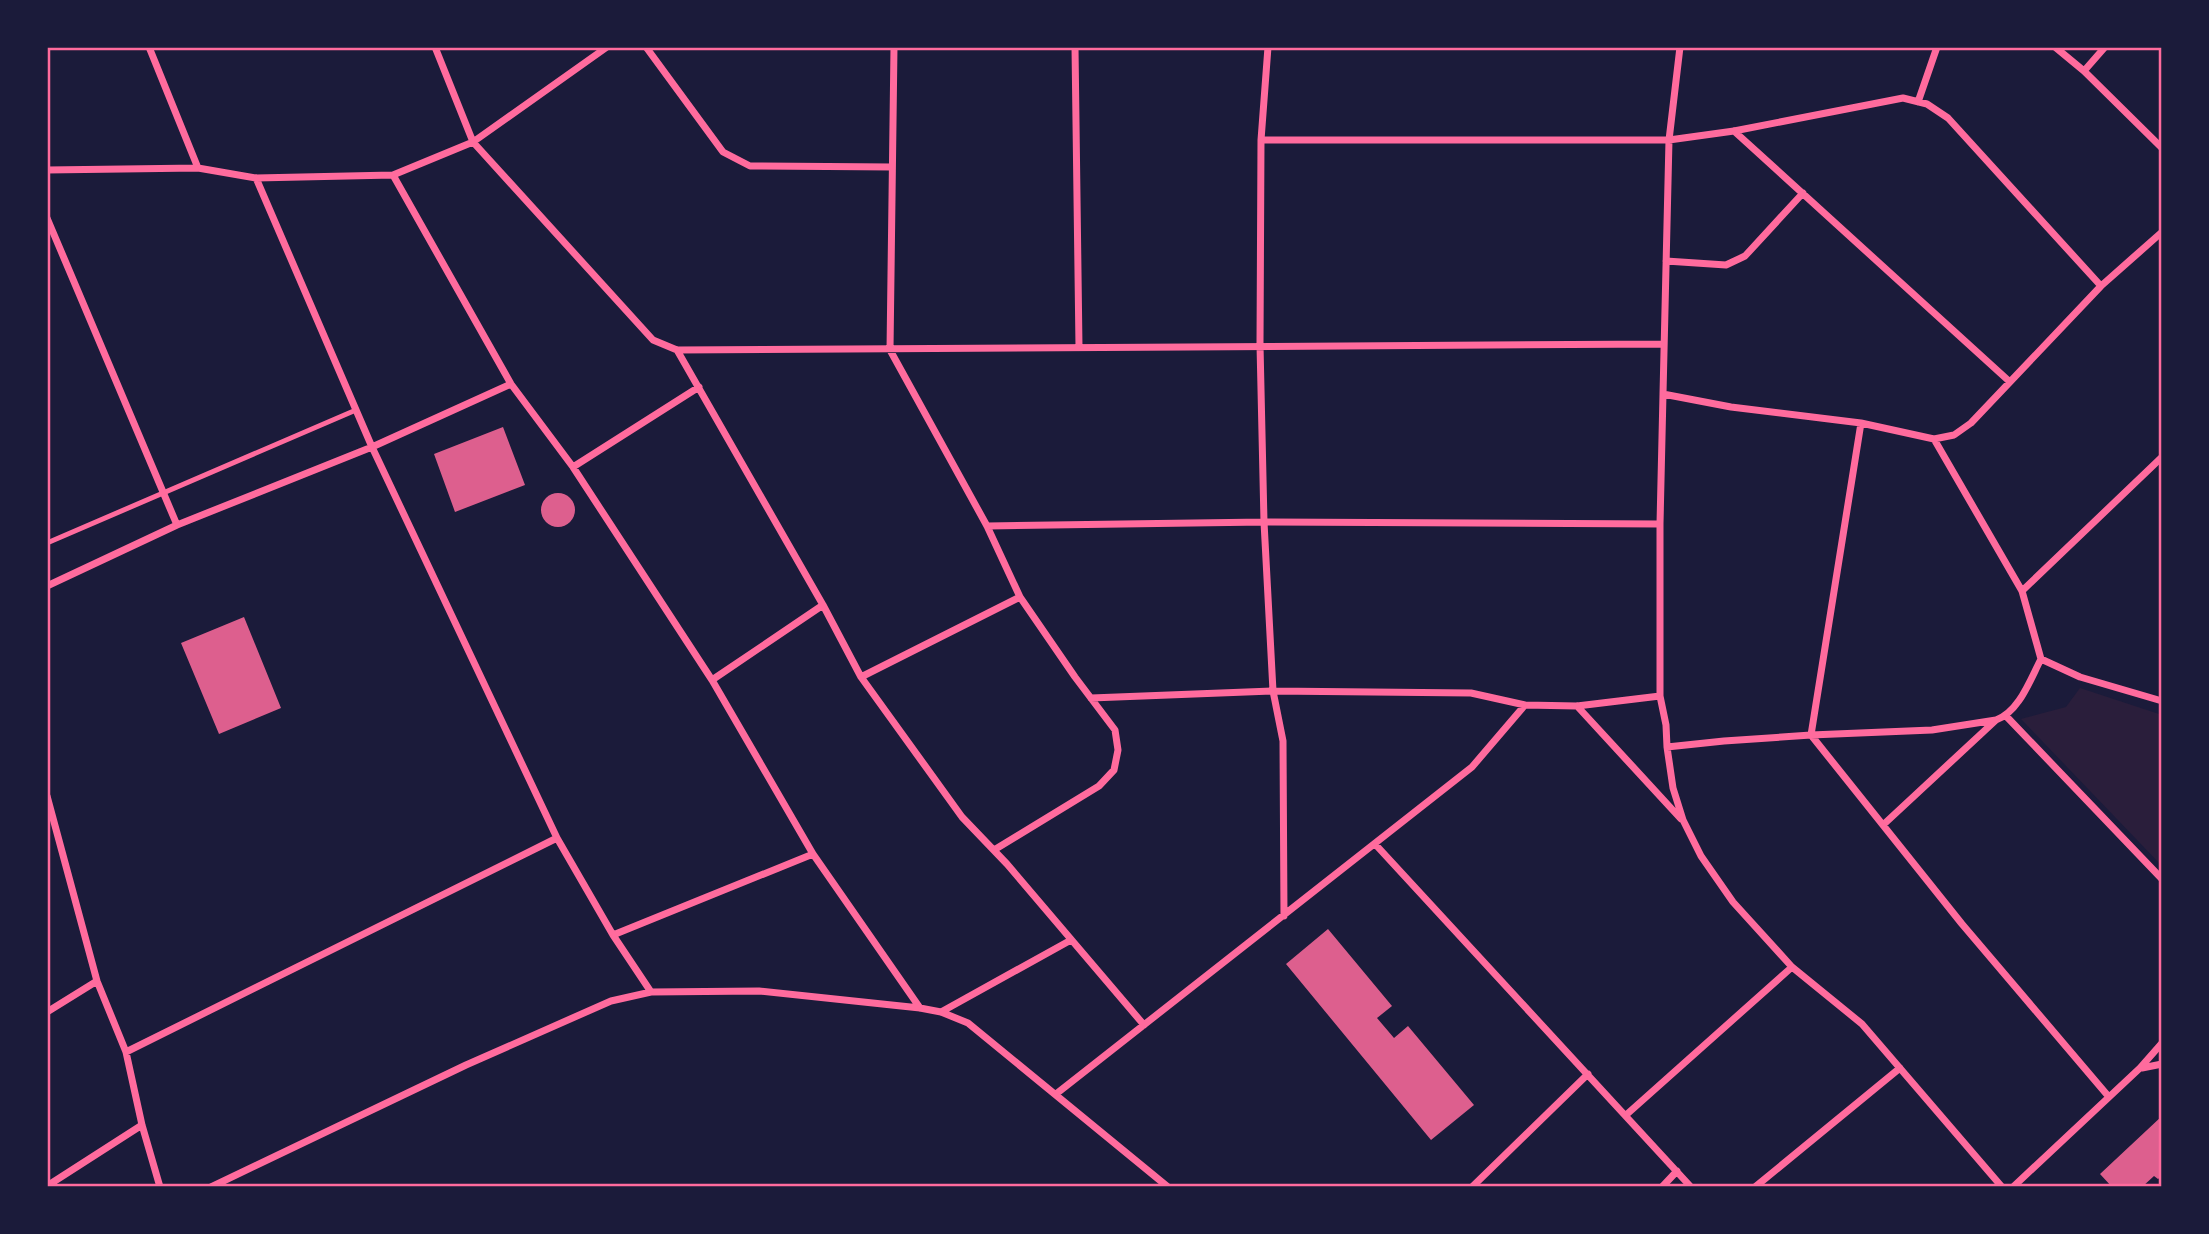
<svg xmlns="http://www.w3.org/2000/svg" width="2209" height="1234" viewBox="0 0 2209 1234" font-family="'Titillium Web',sans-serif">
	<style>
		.green { fill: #2a1e3b }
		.building { fill: #dd5f8e }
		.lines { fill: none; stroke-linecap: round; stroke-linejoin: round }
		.service { stroke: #ff6b9d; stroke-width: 5 }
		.minor { stroke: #ff6b9d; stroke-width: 7 }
		.neatline { fill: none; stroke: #ff6b9d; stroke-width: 2.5 }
	</style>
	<rect width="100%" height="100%" fill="#1b1b3a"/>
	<!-- green -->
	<path class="green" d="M2080,688L2162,715V866L2021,719L2066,707Z"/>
	<!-- building -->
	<path class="building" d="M503,427L525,485L455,512L434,454Z
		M541 510a17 17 0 1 1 34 0a17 17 0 1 1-34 0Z
		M244,617L281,708L219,734L181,643Z
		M1328,929L1392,1006L1377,1018L1394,1038L1408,1026L1474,1105L1431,1140L1286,964Z
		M2162,1116V1176L2158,1179L2154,1176L2142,1187H2112L2100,1174Z"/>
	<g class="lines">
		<!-- service -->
		<path class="service" d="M47,543L356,410"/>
		<!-- minor -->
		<path class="minor" d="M149,47L198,168
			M435,47L473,142L653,340L677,350L1664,344
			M646,47L723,152L750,166L892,167
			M894,47L890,350L987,526L1020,597L1075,677L1115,730L1118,750L1114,770L1099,786L994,850
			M1075,47L1079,347
			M1268,47L1261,140L1260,345L1264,522L1273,691L1283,741L1284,916
			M1680,47L1669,140L1663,394L1731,407L1861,423L1934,439L2022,591L2041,659L2080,677L2162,701
			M2055,47L2084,71L2162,148
			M2084,71L2105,47
			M1918,102L1937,47
			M1734,131L2010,382
			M1261,140H1669L1734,131L1903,98L1927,104L1948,118L2101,286
			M47,170L198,168L256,178L393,175L473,142L607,47
			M393,175L511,384L573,467L712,680L813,854L920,1008
			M256,178L372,447L557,838L613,935L651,992
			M47,218L177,525
			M1666,261L1726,265L1745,256L1803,193
			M677,350L823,605L861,677L962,817L1007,864L1144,1025
			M1663,394L1660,524V696L1666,725L1667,747L1724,741L1811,735L1932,730L1996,720C2019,712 2030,680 2041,659
			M1861,423L1811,735L1962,924L2109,1097
			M1934,439L1954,435L1971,423L2101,286L2162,232
			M573,467L699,387
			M987,526L1264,522L1660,524
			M47,586L177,525L372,447L511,384
			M2022,591L2162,457
			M861,677L1020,597
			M712,680L823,605
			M1091,698L1273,691L1471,693L1525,705
			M1577,706L1681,819
			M2006,716L2162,879
			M1667,747L1673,788L1683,820L1701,856L1733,902L1792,967L1862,1024L2002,1187
			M47,796L97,981L126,1052L142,1125L160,1187
			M1883,825L1996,720
			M1375,844L1691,1187
			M613,935L813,854
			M47,1012L97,981
			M941,1012L1071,940
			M126,1052L557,838
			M2142,1068L2162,1064
			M1056,1094L1472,767L1525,705L1577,706L1660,696
			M1626,1115L1792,967
			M47,1186L142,1125
			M211,1187L466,1065L611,1001L651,992L759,991L920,1008L941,1012L968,1023L1168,1187
			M1472,1187L1588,1074
			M1662,1187L1677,1171
			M1755,1187L1900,1068
			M2013,1187L2140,1068L2162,1043"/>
	</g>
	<!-- border -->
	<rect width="2209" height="1234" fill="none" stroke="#1b1b3a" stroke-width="98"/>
	<rect x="49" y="49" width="2111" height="1136" class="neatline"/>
</svg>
